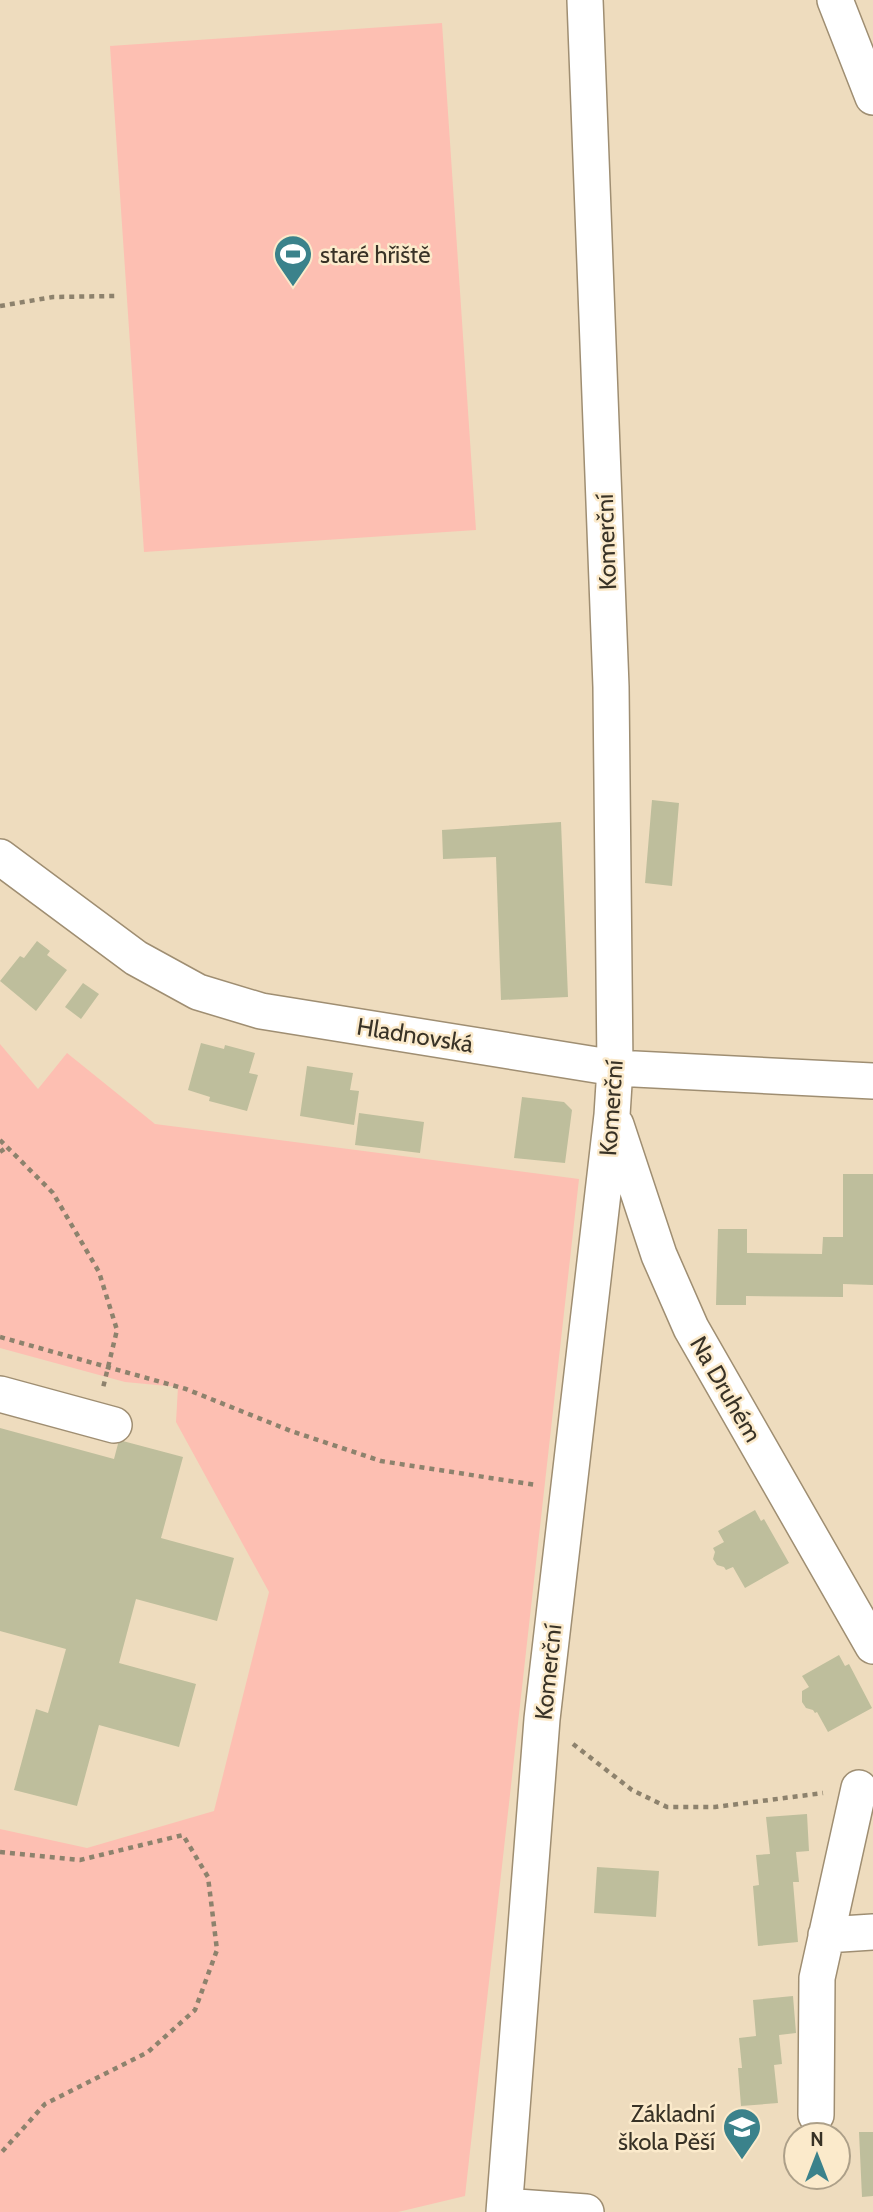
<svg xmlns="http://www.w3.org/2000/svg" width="873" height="2212" viewBox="0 0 873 2212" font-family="Cabin,sans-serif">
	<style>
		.green { fill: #fdbfb2 }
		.building { fill: #bebe9c }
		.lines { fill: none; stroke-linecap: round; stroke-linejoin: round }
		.street-casing { stroke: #9f8e72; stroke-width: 38 }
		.path { stroke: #8d826d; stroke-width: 4.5; stroke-dasharray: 5 5; stroke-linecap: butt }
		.street { stroke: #fff; stroke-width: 35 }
		.labels { text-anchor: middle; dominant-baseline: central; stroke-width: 5; stroke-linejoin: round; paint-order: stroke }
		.poi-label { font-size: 24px; fill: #383226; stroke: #fbeacb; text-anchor: start }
		.street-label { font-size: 24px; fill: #383226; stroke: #fbeacb }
	</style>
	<rect width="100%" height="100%" fill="#eedcbe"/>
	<!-- green -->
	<path class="green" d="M442,23L476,530L144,552L110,46Z
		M0,1044L38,1089L67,1053L155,1124L579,1179L465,2196L398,2212H0V1829L87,1848L214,1811L269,1592L176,1422L178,1387L125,1382L0,1348Z"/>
	<!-- building -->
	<path class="building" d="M652,800L679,803L672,886L645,883Z
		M561,822L568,997L501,1000L496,857L443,859L442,830Z
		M37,941L50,951L47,955L67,970L36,1011L0,981L20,956L24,958Z
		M83,983L99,994L81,1019L65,1007Z
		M201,1043L224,1049L225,1045L255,1053L249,1073L258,1075L247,1111L209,1101L210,1097L188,1090Z
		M307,1066L353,1073L350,1090L359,1091L354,1125L300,1116Z
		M522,1097L564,1102L572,1110L565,1163L514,1158Z
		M359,1113L424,1122L420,1153L355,1145Z
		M843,1174H873V1285L843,1284V1297L746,1296V1305H716L718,1229H747V1253L822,1254L823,1237H843Z
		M0,1428L114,1459L119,1440L183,1457L161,1538L234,1558L217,1621L136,1599L119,1663L196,1684L179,1747L99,1725L77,1806L14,1790L36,1709L48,1713L66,1649L0,1631Z
		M755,1510L761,1521L764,1519L789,1563L745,1588L733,1567L726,1570L724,1567L717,1565L713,1559L715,1552L713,1548L724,1542L718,1531Z
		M839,1655L845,1666L849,1664L872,1708L828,1732L817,1712L815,1713L813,1710L806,1708L802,1702V1691L809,1687L802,1676Z
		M807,1814L809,1851L796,1852L799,1882H793L798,1942L758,1946L753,1886L759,1885L756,1855L770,1854L766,1817Z
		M597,1867L659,1871L656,1917L594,1913Z
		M793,1996L796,2033L779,2035L782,2064L774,2065L778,2103L741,2106L738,2068H742L739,2038L756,2036L753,2000Z
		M859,2132H873V2196L862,2197Z"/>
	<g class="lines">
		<defs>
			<path id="street" d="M835,0L873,97
				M0,857L136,958L198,992L261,1011L615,1068L873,1081
				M616,1125L659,1255L691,1328L873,1646
				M0,1394L114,1425
				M826,1935L873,1932
				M816,2115L817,1978L859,1788
				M505,2206L586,2212
				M504,2212L542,1719L612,1115L615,1068L611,687L585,0"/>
		</defs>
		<!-- street casing -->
		<use href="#street" class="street-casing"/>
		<!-- path -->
		<path class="path" d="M0,306L53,297L117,296
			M0,1140L53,1193L99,1272L117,1330L103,1388
			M0,1152L7,1147
			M0,1337L186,1389L291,1431L381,1461L536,1485
			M573,1744L632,1790L667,1807H715L823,1793
			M0,1852L80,1860L183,1835L208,1877L217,1950L195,2010L148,2052L45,2104L0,2154"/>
		<!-- street -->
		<use href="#street" class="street"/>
	</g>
	<!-- icons -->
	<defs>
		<symbol id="stadium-pin" viewBox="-11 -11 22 30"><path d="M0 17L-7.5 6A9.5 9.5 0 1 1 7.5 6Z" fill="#3b828b" stroke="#fbeacb"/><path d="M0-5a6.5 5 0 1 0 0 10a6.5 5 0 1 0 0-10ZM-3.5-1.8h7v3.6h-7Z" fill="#fff"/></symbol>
		<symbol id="school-pin" viewBox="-11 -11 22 30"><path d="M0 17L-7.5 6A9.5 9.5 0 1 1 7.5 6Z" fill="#3b828b" stroke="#fbeacb"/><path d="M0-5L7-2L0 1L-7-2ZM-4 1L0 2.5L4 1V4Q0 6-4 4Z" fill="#fff"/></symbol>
	</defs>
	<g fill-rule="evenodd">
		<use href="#stadium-pin" x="271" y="232" width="44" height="60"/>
		<use href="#school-pin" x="720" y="2105" width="44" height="60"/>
	</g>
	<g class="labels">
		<!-- poi labels -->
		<g class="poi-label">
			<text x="320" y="254">staré hřiště</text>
			<text x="715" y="2113" text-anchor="end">Základní<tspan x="715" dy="28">škola Pěší</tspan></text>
		</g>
		<!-- street labels -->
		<g class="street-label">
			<text transform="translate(606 542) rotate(-92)">Komerční</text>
			<text transform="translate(415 1035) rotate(9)">Hladnovská</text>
			<text transform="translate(611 1108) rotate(-86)">Komerční</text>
			<text transform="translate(726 1389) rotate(60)">Na Druhém</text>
			<text transform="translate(548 1672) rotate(-84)">Komerční</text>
		</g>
	</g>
	<!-- north arrow -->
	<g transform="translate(817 2156)"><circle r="33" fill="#fbeacb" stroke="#ada089" stroke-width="2"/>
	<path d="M0-5L12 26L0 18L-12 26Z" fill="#3b828b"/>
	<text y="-10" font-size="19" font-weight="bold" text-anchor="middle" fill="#383226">N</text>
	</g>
</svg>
